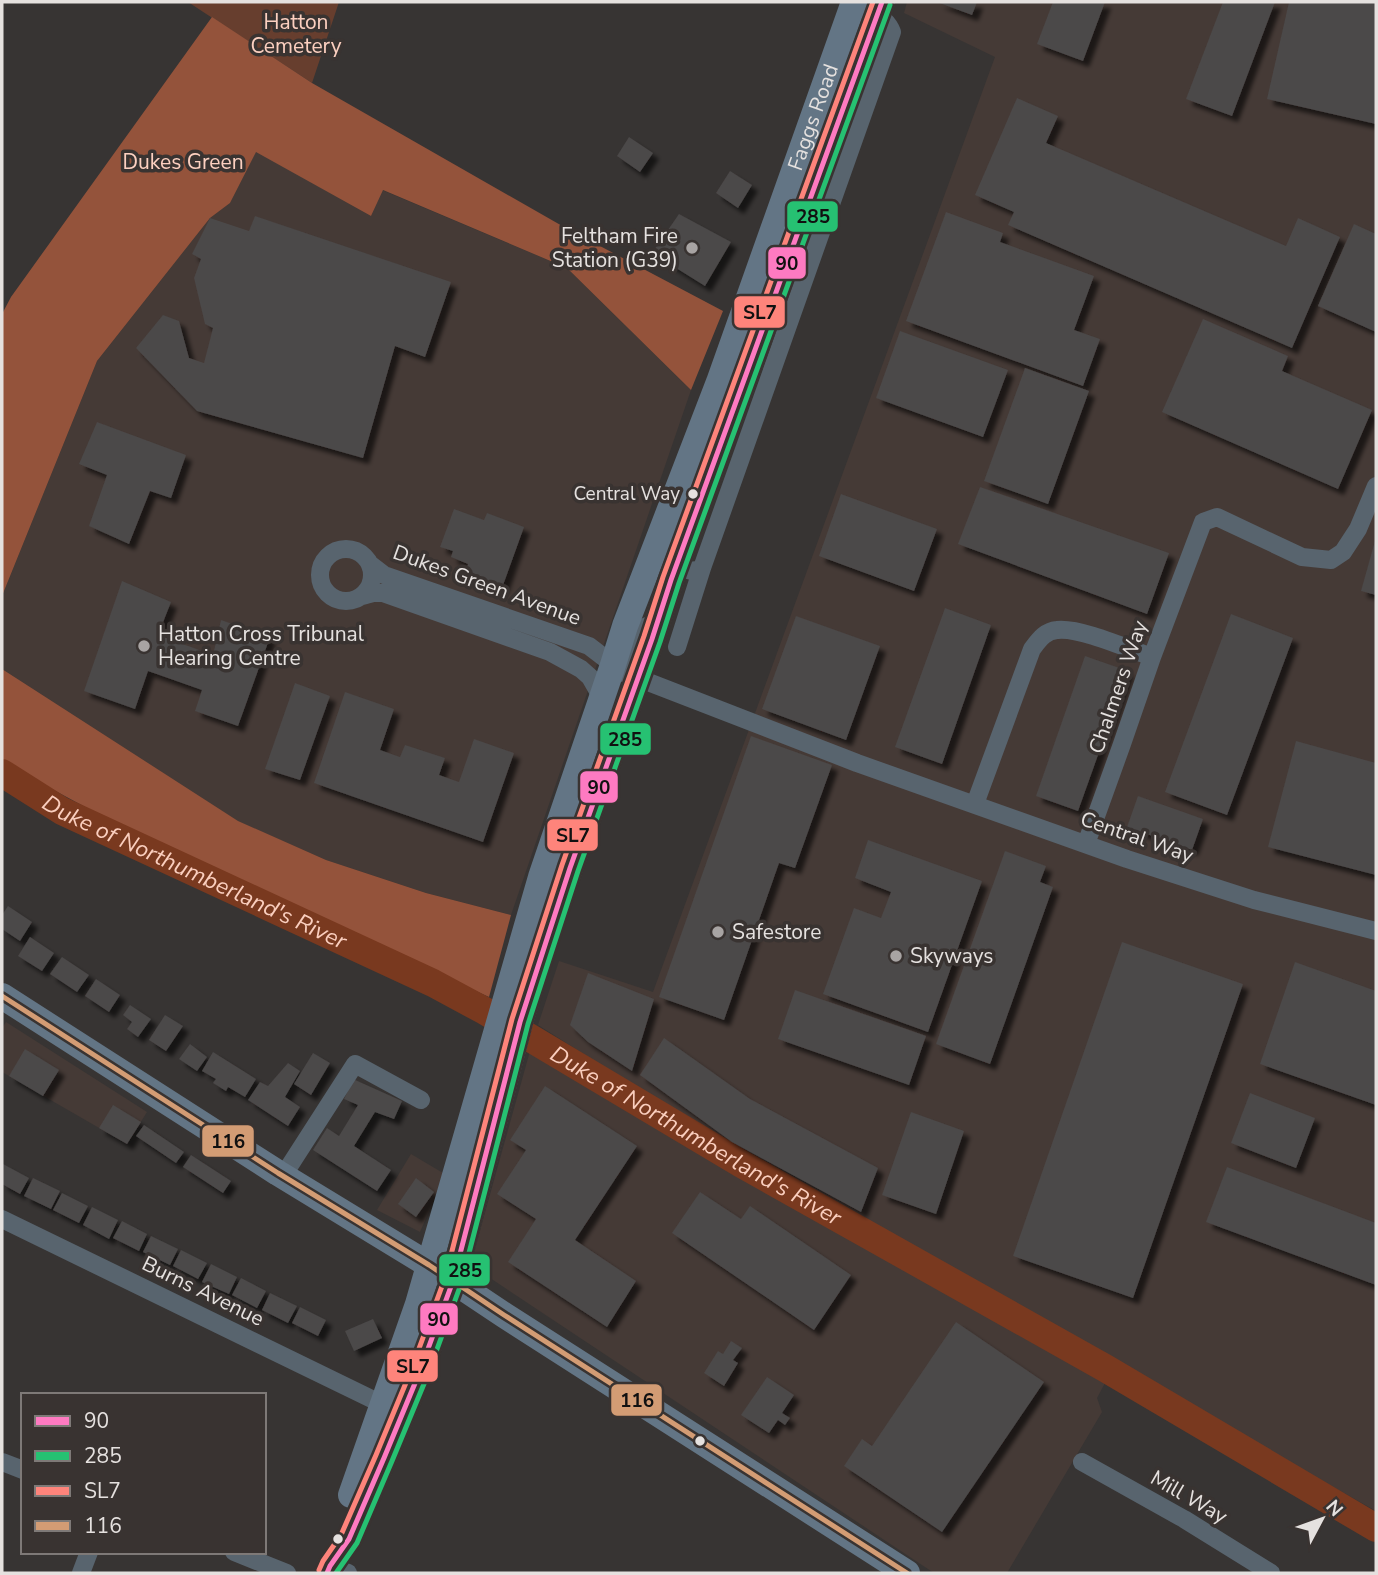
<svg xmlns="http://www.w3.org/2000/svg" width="1378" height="1575" viewBox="0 0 1378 1575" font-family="'Nunito Sans',sans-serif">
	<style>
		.built { fill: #453a36 }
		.green { fill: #673e2e }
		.forest { fill: #94533b }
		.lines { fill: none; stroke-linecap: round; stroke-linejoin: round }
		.river { stroke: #79391f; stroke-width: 28 }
		.building { fill: #4b4848; filter: url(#shadow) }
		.street { stroke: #58646e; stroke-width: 18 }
		.primary { stroke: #637585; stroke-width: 26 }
		.bus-1-casing { stroke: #393331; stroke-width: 10 }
		.bus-2-casing { stroke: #393331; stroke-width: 10 }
		.bus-3-casing { stroke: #393331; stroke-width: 10 }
		.bus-4-casing { stroke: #393331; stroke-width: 10 }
		.bus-1 { stroke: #fe7ac1; stroke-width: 5 }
		.bus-2 { stroke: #26c172; stroke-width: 5 }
		.bus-3 { stroke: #fe847b; stroke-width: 5 }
		.bus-4 { stroke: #d39c74; stroke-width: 5 }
		.poi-dot { fill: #a8a4a3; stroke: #393331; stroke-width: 2.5 }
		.bus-dot { fill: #e5e1df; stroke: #393331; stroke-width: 2.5 }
		.labels { text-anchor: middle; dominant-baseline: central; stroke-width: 7; stroke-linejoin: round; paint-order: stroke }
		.bus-label { font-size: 19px; fill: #e5e1df; stroke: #393331; text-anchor: end }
		.park-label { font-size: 21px; fill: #fcd0c0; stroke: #393331 }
		.street-label { font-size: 21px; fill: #e5e1df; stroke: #393331 }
		.poi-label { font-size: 21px; fill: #e5e1df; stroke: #393331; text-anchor: start }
		.water-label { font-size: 23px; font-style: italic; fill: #facebe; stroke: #393331 }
		.line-badge { stroke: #393331; stroke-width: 2.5 }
		.pale-badge-label { font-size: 19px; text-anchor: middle; font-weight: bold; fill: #111 }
	</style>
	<defs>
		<filter id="shadow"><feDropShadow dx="6" dy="6" stdDeviation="2" flood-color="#0009"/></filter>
	</defs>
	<rect width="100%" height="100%" fill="#373433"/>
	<!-- built -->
	<path class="built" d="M907,2H1376V1511L751,1160L538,1025L559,961L653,992L995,57L904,13Z
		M256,151L371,216L382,190L567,268L691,390L511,915L426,893L326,860L237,821L2,669V596L97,361L210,218L230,203Z
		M6,1022L147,1112L127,1144L2,1072V1028Z
		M530,1051L1105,1383L1097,1398L1102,1412L1007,1573H934L487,1276L474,1252Z
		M411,1154L443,1173L435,1198L420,1232L377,1210Z"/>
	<!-- green -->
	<path class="green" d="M188,2H339L312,83Z"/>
	<!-- forest -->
	<path class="forest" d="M212,17L312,83L564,227L723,311L691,390L567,268L383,190L371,216L256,152L230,203L210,218L97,361L2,596V314L11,297Z
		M2,669L238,821L326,860L426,893L511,915L489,997L159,847L2,762Z"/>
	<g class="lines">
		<!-- river -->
		<path class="river" id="s1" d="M2,773L62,811L433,983L485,1011L740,1163L1105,1368L1376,1528"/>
	</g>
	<!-- building -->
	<path class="building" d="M937,2H977L972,15Z
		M1053,2H1105L1083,61L1037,44Z
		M1223,2H1275L1232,116L1186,99Z
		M1289,2H1376V124L1267,99Z
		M1017,98L1058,116L1046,143L1286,246L1298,218L1340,237L1292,348L1008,225L1014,212L975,195Z
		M629,137L653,153L640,172L617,156Z
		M730,171L752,185L738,208L716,193Z
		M946,212L1003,233L1000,242L1094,276L1074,330L1100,339L1083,386L906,321Z
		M679,214L731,242L705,286L652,253Z
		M255,216L451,282L425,357L395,346L363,458L197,411L136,348L163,315L179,321L189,358L204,363L213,328L205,324L194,278L201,259L192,254L210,218L249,231Z
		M1354,224L1376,234V332L1318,306Z
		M1203,319L1288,356L1282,371L1372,410L1338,489L1162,412Z
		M900,331L1008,370L983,437L876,398Z
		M1025,368L1089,391L1048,504L984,481Z
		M97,422L186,455L171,498L150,491L129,544L89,526L107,475L79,464Z
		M980,487L1169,553L1147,614L958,544Z
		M841,494L937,529L914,591L819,556Z
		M454,509L484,520L487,513L524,527L502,588L465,574L468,564L451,557L453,551L440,547Z
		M1375,541H1376V595L1361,591Z
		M122,581L171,602L158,635L213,655L221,620L270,637L238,726L195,711L202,690L148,671L135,709L84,691Z
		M945,608L991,625L942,764L895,747Z
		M1231,614L1293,638L1227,815L1165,792Z
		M796,616L880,646L846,740L762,709Z
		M1085,656L1128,671L1078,811L1036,796Z
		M295,683L330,696L300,780L265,769Z
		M345,692L394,709L380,750L400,757L405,745L445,758L439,775L459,782L474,739L514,753L483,842L314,783Z
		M751,736L832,765L795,868L779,863L724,1020L659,997Z
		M1296,741L1376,763V875L1268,847Z
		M1138,796L1203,819L1192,850L1127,827Z
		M868,840L982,881L928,1032L823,994L854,908L881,918L891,892L855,878Z
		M1005,851L1046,866L1040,882L1053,887L990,1064L936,1044Z
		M8,906L32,922L20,941L2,929V915Z
		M30,937L54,953L42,971L18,956Z
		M1122,942L1243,984L1133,1298L1013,1256Z
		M62,957L89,975L77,992L50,974Z
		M1295,962L1376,991V1105L1260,1064Z
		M588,973L654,999L632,1071L588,1042L570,1025Z
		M96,979L120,995L109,1012L85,996Z
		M795,990L926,1036L909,1085L778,1039Z
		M130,1005L151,1019L138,1037L127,1029L132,1022L123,1015Z
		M165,1015L183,1026L166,1051L149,1040Z
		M664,1038L750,1099L878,1168L861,1212L732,1142L640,1075Z
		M190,1044L207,1057L197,1071L179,1059Z
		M25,1049L59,1070L43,1096L9,1076Z
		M213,1052L256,1079L245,1097L228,1087L226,1091L213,1083L216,1079L202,1071Z
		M313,1053L330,1063L311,1095L294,1084Z
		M288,1063L300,1071L285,1097L300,1107L288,1126L248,1100L260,1082L268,1086Z
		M353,1079L402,1101L394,1119L375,1112L354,1146L391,1170L377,1191L313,1150L327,1128L339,1136L358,1105L344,1099Z
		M545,1086L637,1146L575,1240L636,1281L607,1327L508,1262L536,1219L497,1194L526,1150L510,1140Z
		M1250,1093L1315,1118L1296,1168L1231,1143Z
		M113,1105L141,1122L127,1144L99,1128Z
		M911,1112L964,1131L936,1214L882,1195Z
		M144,1125L184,1152L176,1163L136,1136Z
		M191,1155L231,1181L223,1193L183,1167Z
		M3,1164L29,1178L20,1194L2,1184V1167Z
		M1227,1167L1376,1223V1285L1206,1222Z
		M33,1178L60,1191L51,1209L24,1196Z
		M416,1178L434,1192L416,1217L398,1204Z
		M700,1192L741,1219L750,1206L851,1275L814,1330L672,1233Z
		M62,1193L88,1206L79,1223L53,1210Z
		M92,1207L118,1220L109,1239L83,1225Z
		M122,1221L147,1234L139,1251L113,1238Z
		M151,1236L178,1249L170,1265L143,1252Z
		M181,1250L207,1263L198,1279L173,1266Z
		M211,1264L237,1277L229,1294L202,1282Z
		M241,1278L266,1291L257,1308L232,1295Z
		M270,1293L297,1306L288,1323L262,1310Z
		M300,1307L326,1320L318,1336L292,1323Z
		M373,1319L382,1338L354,1351L345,1331Z
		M956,1322L1044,1382L942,1532L844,1466L862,1439L872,1446Z
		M731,1341L742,1348L733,1360L738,1363L724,1386L704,1373L718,1351L723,1354Z
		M767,1377L794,1395L782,1413L790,1418L785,1425L778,1420L769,1433L741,1415Z"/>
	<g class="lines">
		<!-- street -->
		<path class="street" d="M320 575a26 26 0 1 1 52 0a26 26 0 1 1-52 0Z
			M371,565L384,575L589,646L606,659L617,674
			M676,566C686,570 692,573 702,568L892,32C888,21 879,15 869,11
			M362,596L373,593H383L550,652L581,669L590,677L602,698
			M677,647L702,568
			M612,668L857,763L1127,859L1254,900L1376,931
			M612,668C630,658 637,644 647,626
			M975,804L1032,649C1039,640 1045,631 1057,630C1079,627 1129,649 1152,657
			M1086,844L1122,744L1152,657L1203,522L1217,517L1302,557L1331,560L1343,552L1358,529L1376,486
			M283,1176L355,1064L421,1100
			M2,1219L384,1405
			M2,1462L23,1470
			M1082,1462L1184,1519L1271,1573
			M234,1552L287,1573
			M330,1566L348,1573
			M81,1573L89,1552"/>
		<!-- primary -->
		<g class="primary">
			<path d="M2,996L278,1173L429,1265L504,1315L907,1573"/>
			<path id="s2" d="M351,1495L418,1304L541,877L612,668L625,626L719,382L854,2"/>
			<path d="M330,1566L349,1539L384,1458L418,1376L453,1281L520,1022L544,945L570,868L652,639L671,580L882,2"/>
		</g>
		<defs>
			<path id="bus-1" d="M327,1573L330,1566L349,1539L384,1458L418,1376L453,1281L520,1022L570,868L652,639L671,580L882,2"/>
			<path id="bus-2" d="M336,1573L357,1543L392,1461L426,1379L461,1284L528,1024L578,871L660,642L679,583L890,5"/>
			<path id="bus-3" d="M319,1570L323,1561L341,1535L376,1455L410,1373L445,1278L512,1019L562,865L644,636L663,577L873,2"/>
			<path id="bus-4" d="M2,996L278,1173L429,1265L504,1315L907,1573"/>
		</defs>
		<!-- bus-1 casing -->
		<use href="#bus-1" class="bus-1-casing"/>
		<!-- bus-2 casing -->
		<use href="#bus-2" class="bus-2-casing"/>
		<!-- bus-3 casing -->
		<use href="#bus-3" class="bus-3-casing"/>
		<!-- bus-4 casing -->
		<use href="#bus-4" class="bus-4-casing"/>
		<!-- bus-1 -->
		<use href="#bus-1" class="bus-1"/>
		<!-- bus-2 -->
		<use href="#bus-2" class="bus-2"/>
		<!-- bus-3 -->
		<use href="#bus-3" class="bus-3"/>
		<!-- bus-4 -->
		<use href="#bus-4" class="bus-4"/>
	</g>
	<!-- markers -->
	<g class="poi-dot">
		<circle cx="692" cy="248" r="7"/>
		<circle cx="144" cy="646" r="7"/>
		<circle cx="718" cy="932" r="7"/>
		<circle cx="896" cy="956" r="7"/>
	</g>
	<g class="bus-dot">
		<circle cx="693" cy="494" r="6"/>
		<circle cx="700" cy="1441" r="6"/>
		<circle cx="338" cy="1539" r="6"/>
	</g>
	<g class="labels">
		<!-- bus labels -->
		<g class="bus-label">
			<text x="680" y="494">Central Way</text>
		</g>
		<!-- park labels -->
		<g class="park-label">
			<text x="296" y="22">Hatton<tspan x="296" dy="24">Cemetery</tspan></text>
			<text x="183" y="162">Dukes Green</text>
		</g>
		<!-- street labels -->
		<g class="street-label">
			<text stroke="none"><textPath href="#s2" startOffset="1454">Faggs Road</textPath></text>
			<text transform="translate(487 585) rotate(20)">Dukes Green Avenue</text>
			<text transform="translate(1118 687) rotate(-71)">Chalmers Way</text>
			<text transform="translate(1137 837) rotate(19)">Central Way</text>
			<text transform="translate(203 1291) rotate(26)">Burns Avenue</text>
			<text transform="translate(1189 1497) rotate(30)">Mill Way</text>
		</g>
		<!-- poi labels -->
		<g class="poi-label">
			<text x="678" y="236" text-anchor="end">Feltham Fire<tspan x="678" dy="24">Station (G39)</tspan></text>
			<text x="158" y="634">Hatton Cross Tribunal<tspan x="158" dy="24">Hearing Centre</tspan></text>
			<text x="732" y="932">Safestore</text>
			<text x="910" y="956">Skyways</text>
		</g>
		<!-- water labels -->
		<g class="water-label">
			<text stroke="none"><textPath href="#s1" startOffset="217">Duke of Northumberland's River</textPath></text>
			<text stroke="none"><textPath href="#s1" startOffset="784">Duke of Northumberland's River</textPath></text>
		</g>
	</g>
	<g class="line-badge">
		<rect x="786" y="200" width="53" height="33" rx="7" fill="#26c172"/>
		<rect x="767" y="246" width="40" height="34" rx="7" fill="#fe7ac1"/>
		<rect x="733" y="295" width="53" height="34" rx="7" fill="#fe847b"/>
		<rect x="599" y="722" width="53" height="34" rx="7" fill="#26c172"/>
		<rect x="579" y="770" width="40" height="34" rx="7" fill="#fe7ac1"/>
		<rect x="546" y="818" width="53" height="34" rx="7" fill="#fe847b"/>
		<rect x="201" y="1124" width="54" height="34" rx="7" fill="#d39c74"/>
		<rect x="438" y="1253" width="53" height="34" rx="7" fill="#26c172"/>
		<rect x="419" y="1302" width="40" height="34" rx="7" fill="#fe7ac1"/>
		<rect x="386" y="1349" width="53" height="34" rx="7" fill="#fe847b"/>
		<rect x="610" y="1383" width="53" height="34" rx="7" fill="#d39c74"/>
	</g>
	<g class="pale-badge-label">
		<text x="813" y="223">285</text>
		<text x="787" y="270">90</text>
		<text x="760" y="319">SL7</text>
		<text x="625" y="746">285</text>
		<text x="599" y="794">90</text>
		<text x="573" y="842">SL7</text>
		<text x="228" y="1148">116</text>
		<text x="465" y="1277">285</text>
		<text x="439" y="1326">90</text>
		<text x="413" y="1373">SL7</text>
		<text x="637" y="1407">116</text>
	</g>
	<!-- border -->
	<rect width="1378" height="1575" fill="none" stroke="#e5e1df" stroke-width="7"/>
	<!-- legend -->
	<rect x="21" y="1393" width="245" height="161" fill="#393331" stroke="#7e7977" stroke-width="2"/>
	<rect x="35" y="1416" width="35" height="10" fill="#fe7ac1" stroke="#7e7977" stroke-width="2"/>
	<text x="84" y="1428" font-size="21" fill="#e5e1df">90</text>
	<rect x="35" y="1451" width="35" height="10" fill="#26c172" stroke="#7e7977" stroke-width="2"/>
	<text x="84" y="1463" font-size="21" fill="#e5e1df">285</text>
	<rect x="35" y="1486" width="35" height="10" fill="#fe847b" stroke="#7e7977" stroke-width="2"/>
	<text x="84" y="1498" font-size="21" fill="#e5e1df">SL7</text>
	<rect x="35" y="1521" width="35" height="10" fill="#d39c74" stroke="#7e7977" stroke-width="2"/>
	<text x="84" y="1533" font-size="21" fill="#e5e1df">116</text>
	<!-- north arrow -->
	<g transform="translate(1322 1519) rotate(49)" stroke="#393331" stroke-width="5" paint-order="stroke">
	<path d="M0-5L12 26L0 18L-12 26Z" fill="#e5e1df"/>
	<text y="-10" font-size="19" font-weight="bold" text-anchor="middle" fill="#e5e1df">N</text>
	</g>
</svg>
